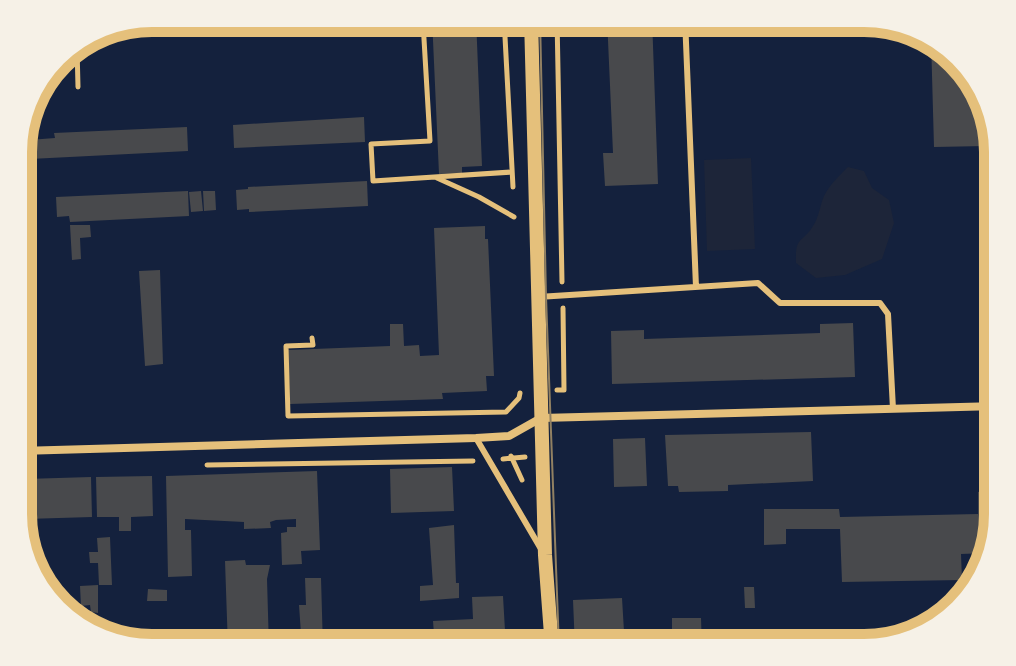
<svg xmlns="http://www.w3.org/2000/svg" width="1016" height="666" viewBox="0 0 1016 666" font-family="'Open Sans',sans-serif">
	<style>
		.green { fill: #1d2539 }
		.building { fill: #48494c }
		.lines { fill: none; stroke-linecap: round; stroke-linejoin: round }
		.path { stroke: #e5c07b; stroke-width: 5 }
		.service { stroke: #e5c07b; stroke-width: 6 }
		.minor { stroke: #e5c07b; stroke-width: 8 }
		.tertiary { stroke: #e5c07b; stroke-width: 14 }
		.tram { stroke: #918062; stroke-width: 2 }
		.rim { fill: none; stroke: #e5c07b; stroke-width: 10 }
	</style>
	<rect width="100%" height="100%" fill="#14213d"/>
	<!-- green -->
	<path class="green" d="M751,158L755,249L707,251L704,160Z
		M848,167L864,171L872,188L889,200L894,223L882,259L845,275L816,278L796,263C795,235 802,244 813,226C819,217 820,205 824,196C830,184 839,176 848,167Z"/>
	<!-- building -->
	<path class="building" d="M432,18H476L482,166L462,167V173L439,174Z
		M607,18H652L658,184L605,186L603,153H613Z
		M931,39L939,41L980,85L985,102L986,146L934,147Z
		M364,117L365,142L234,148L233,125Z
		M187,127L188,151L30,159L29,140L55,138L54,133Z
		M367,181L368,206L249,212V209L237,210L236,190L248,189V187Z
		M188,191L189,216L70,222L69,216L57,217L56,197Z
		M201,191L203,211L191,212L189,192Z
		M203,191H215L216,210L204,211Z
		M70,225H90L91,237L80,238L81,259L72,260Z
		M485,226V239H488L494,376H486L487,391L442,393L443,399L290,404L288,350L390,346V324H403L404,346L419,345L420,356L439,355L434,228Z
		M160,270L163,364L145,366L139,271Z
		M853,323L855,377L612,384L611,331L644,330V339L820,333V324Z
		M811,432L813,481L728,485V491L679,492L678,486H668L665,435Z
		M645,438L647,486L614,487L613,439Z
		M452,467L454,511L391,513L390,469Z
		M317,471L320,550L301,551L302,564L282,565L281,533L287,532V527H296V519L276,520L270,522L271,528L244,529V522L185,519V530H191L192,576L168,577L166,476Z
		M152,476L153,516L131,517V531H119V517H97L96,477Z
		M91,477L92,517L26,519L25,479Z
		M981,479L998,481V522L987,553L961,554L962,580L842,582L840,529H786V544L764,545V509H839L840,517L978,514V492L982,491Z
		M454,525L456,583H459V598L420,601V586L433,585L429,528Z
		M110,537L112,585H99L98,563H90L89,552H98L97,538Z
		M245,560L246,565H270L267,579L269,648H228L225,561Z
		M305,578H321L323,648H302L299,605H306Z
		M98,585V613L91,612L90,605L81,606L80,586Z
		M744,587H754L755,608H745Z
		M148,589L167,590V601H147Z
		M503,596L506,648H435L433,621L473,619L472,597Z
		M622,598L625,648H575L573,600Z
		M672,618H701L702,648H672Z
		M145,640H178V648H152L145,646Z
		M790,643V648H765V644Z"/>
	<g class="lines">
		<!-- path -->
		<path class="path" d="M504,18L513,187
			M557,18L562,282
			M423,22L430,141L371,144L373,181L512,172
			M77,47L78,87
			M437,178L479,197L514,217
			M312,338L313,345L286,346L288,416L506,412L519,398L520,393
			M557,390H564L563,308
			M511,456L522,480
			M503,459L525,457
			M207,465L473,461"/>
		<!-- service -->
		<path class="service" d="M685,18L696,287
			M538,297L758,283L780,303H880L888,314L893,409
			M476,438L541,549"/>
		<!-- minor -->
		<path class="minor" d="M19,451L476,438L509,436L541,418L998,406"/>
		<!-- tertiary -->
		<path class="tertiary" d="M531,18L545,555L552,648"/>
		<!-- tram -->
		<path class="tram" d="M540,18L546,297L559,648"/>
	</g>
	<!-- crop -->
	<path d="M0 0H1016V666H0ZM152 32H864A120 120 0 0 1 984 152V514A120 120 0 0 1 864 634H152A120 120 0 0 1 32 514V152A120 120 0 0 1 152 32Z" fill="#f6f1e7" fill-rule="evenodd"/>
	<path class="rim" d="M152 32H864A120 120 0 0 1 984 152V514A120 120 0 0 1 864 634H152A120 120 0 0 1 32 514V152A120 120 0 0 1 152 32Z"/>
</svg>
